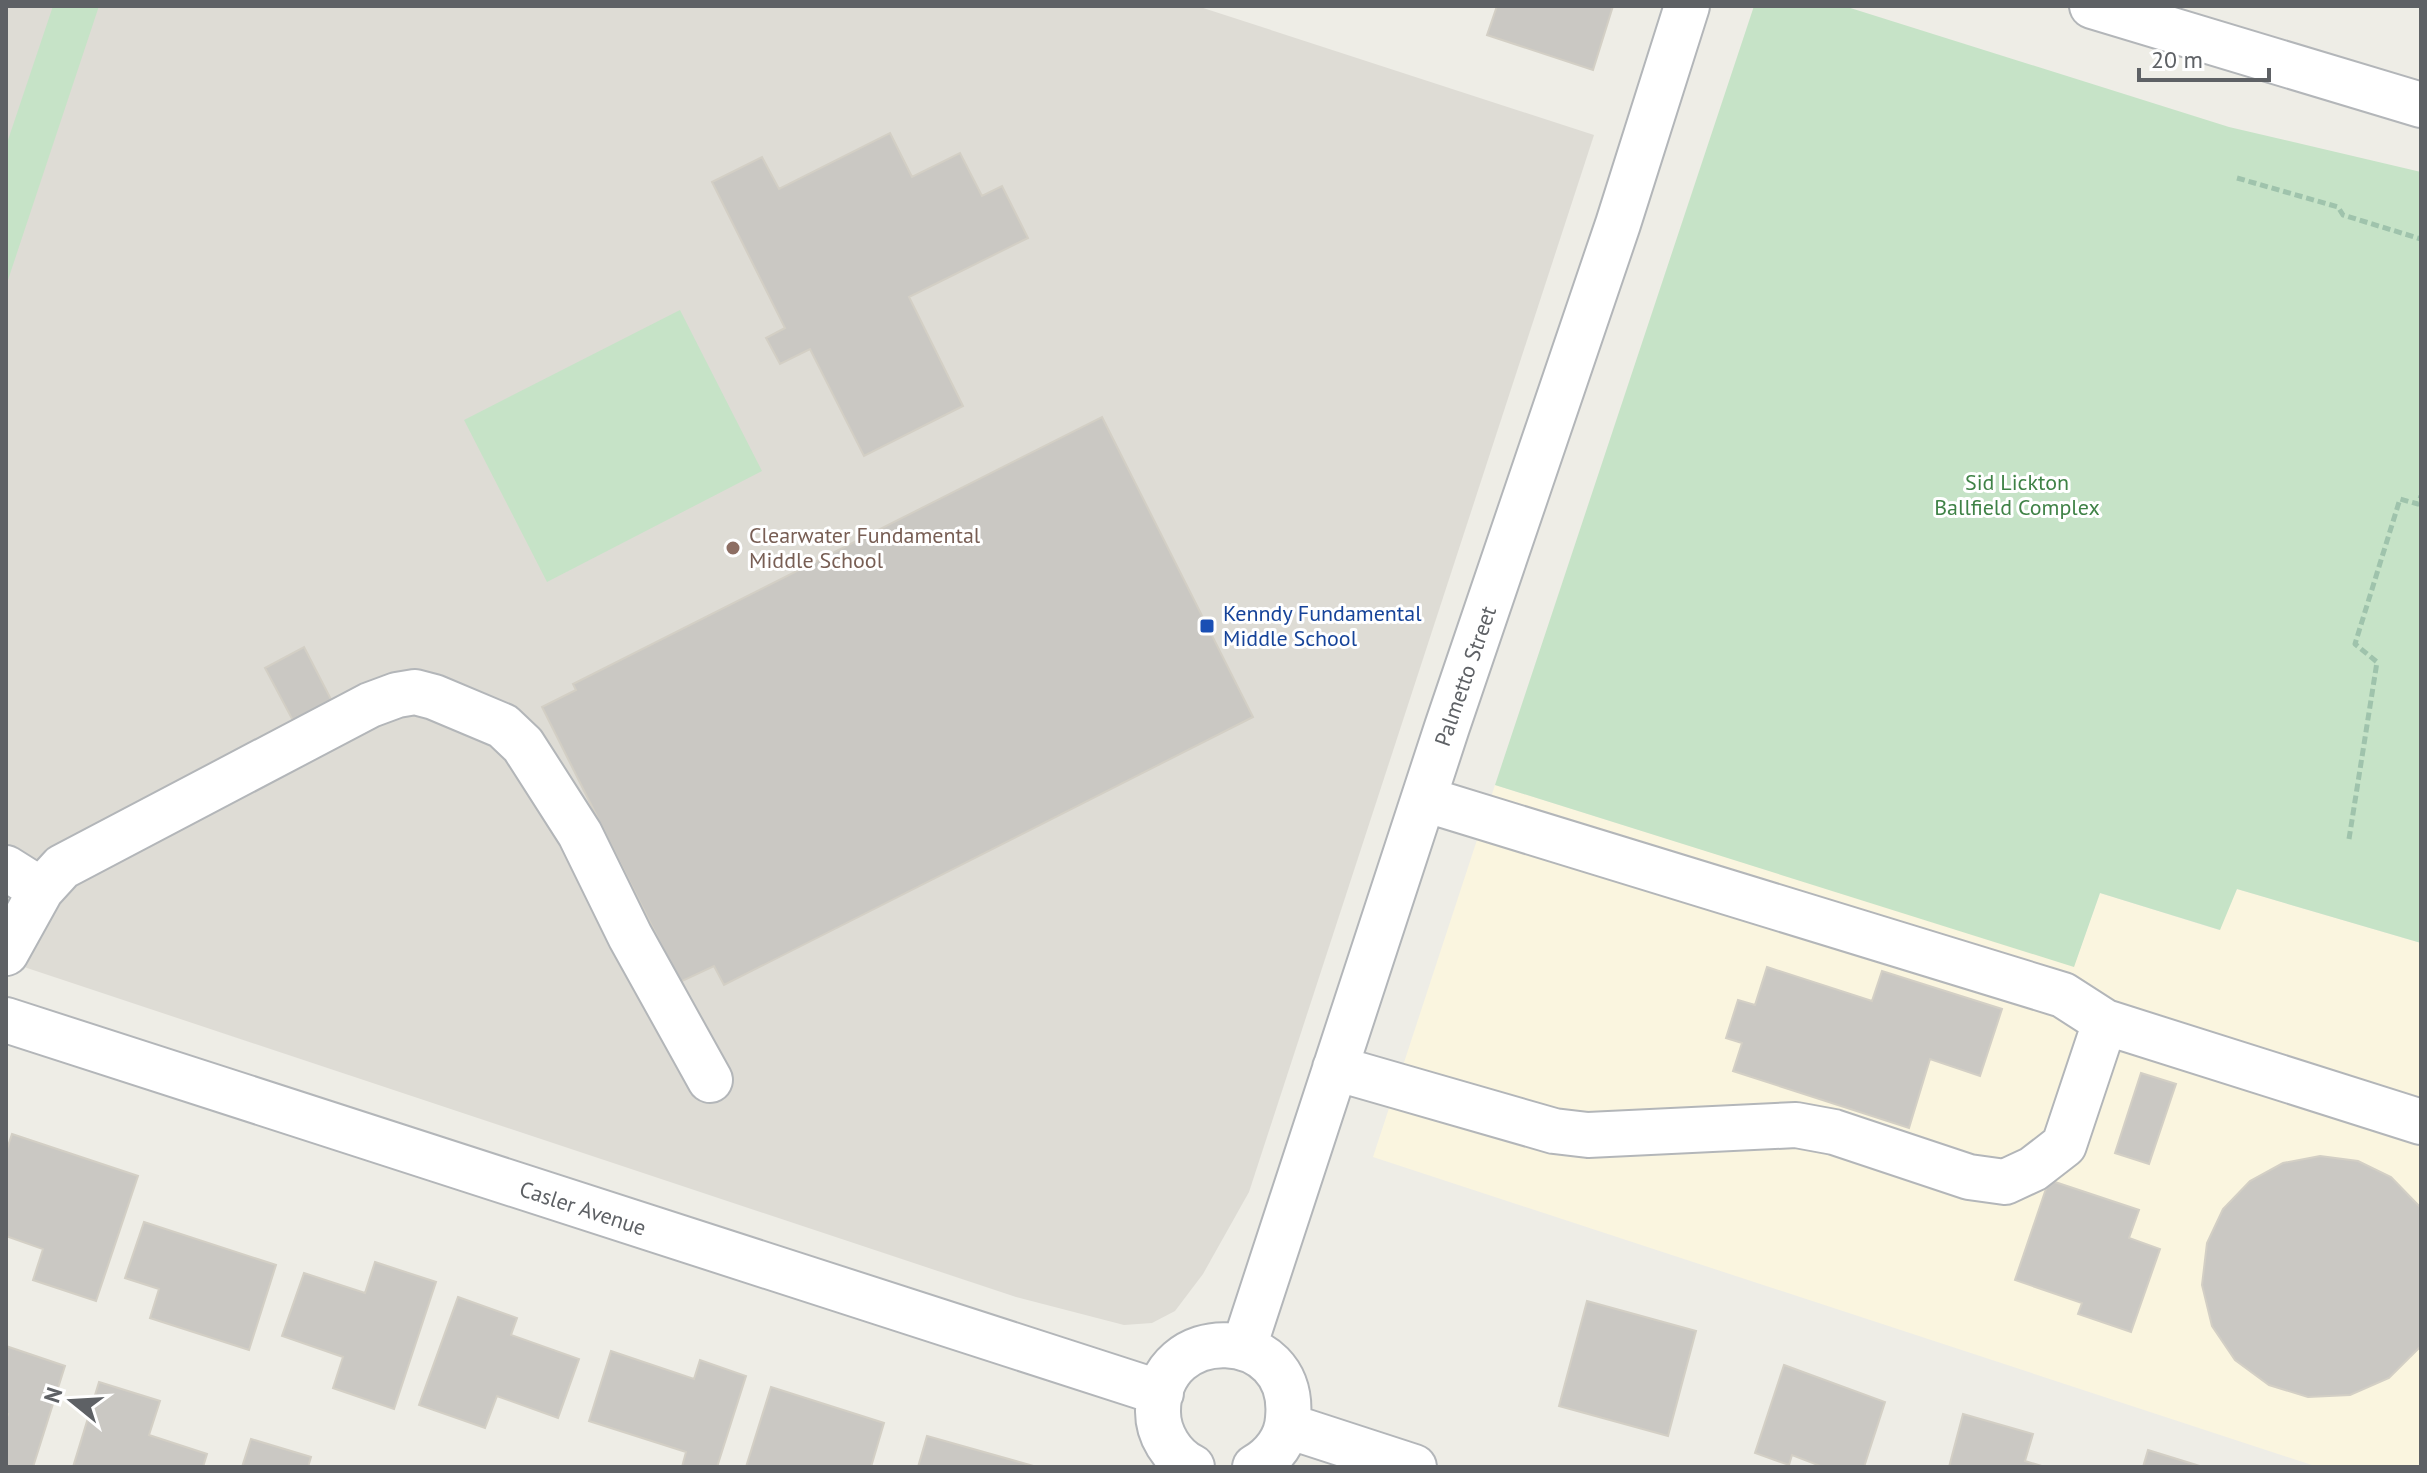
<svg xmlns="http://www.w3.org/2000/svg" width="2427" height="1473" viewBox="0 0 2427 1473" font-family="'PT Sans',sans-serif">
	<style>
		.commercial { fill: #faf5df }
		.education { fill: #dedcd5 }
		.green { fill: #c6e3c7 }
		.building { fill: #cac8c3; stroke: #d3cfc5; stroke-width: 2 }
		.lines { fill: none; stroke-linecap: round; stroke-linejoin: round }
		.minor-casing { stroke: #b3b6b9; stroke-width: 48 }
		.path { stroke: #9fc3ac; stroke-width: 5; stroke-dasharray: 8 4; stroke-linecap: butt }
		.minor { stroke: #fff; stroke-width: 44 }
		.education-dot { fill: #8d6e63; stroke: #fff; stroke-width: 3 }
		.transit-dot { fill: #1a4fb4; stroke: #fff; stroke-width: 3 }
		.labels { text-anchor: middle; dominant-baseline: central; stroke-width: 6; stroke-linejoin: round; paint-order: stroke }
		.park-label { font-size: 22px; fill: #3f8246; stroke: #fff }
		.education-label { font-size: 22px; fill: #785e54; stroke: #fff; text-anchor: start }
		.transit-label { font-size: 22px; fill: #164399; stroke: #fff; text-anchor: start }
		.street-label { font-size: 22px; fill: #5e6165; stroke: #fff }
	</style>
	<rect width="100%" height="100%" fill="#eeede6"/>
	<!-- commercial -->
	<path class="commercial" d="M1495,785L2074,966L2100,893L2219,930L2237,889L2421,943V1467H2318L1373,1157Z"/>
	<!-- education -->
	<path class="education" d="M6,6H1197L1594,135L1249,1192L1203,1274L1175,1311L1152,1323L1124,1325L1016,1297L6,961Z"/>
	<!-- green -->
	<path class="green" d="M53,6H99L6,286V146Z
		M1754,6H1844L2229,127L2421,172V943L2237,889L2220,930L2100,893L2074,967L1495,785Z
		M680,310L762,471L547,582L464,420Z"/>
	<!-- building -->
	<path class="building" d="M1497,6H1613L1593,70L1487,35Z
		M890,133L912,177L960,153L982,196L1002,186L1028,238L909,297L963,406L864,456L810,349L780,364L766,338L785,328L712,182L762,157L779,189Z
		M1102,417L1253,717L724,985L714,966L680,982L542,707L576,690L573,684Z
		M304,647L336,709L298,730L265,668Z
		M1767,967L1872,1001L1882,971L2002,1009L1980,1076L1930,1059L1909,1128L1733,1071L1742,1043L1726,1038L1738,1000L1755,1005Z
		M2141,1073L2176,1084L2149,1164L2115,1153Z
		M12,1134L138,1176L96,1301L33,1280L43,1249L6,1236V1152Z
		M2320,1156L2358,1161L2391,1177L2421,1208V1346L2389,1378L2350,1395L2308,1397L2269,1385L2235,1360L2212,1326L2202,1285L2207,1243L2223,1209L2250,1181L2283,1163Z
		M2049,1180L2139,1210L2129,1238L2160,1249L2131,1332L2078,1314L2082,1303L2015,1280Z
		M144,1222L276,1265L249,1350L150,1318L159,1289L125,1278Z
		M375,1262L436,1282L394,1409L333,1388L343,1357L282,1336L304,1273L365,1293Z
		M458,1297L517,1318L511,1335L579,1359L558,1418L497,1396L485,1428L419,1405Z
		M1587,1301L1696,1331L1668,1436L1559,1406Z
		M6,1346L65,1366L33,1467H6V1420L8,1414L6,1413Z
		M611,1351L694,1379L700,1360L746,1376L717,1467H682L686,1452L589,1421Z
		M1784,1365L1885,1402L1864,1467H1823L1792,1455L1789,1465L1755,1453Z
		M99,1382L160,1401L149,1435L207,1454L203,1467H73Z
		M771,1387L884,1423L871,1467H746Z
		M1963,1414L2033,1434L2025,1461L2045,1467H1949Z
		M927,1436L1037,1467H918Z
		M251,1439L311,1457L308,1467H242Z
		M2148,1450L2203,1467H2143Z"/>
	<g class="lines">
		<defs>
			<path id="minor" d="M2092,6L2421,105
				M6,868L41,890
				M6,953L41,890L62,867L370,705L397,695L415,692L434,697L503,726L523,745L580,834L630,936L710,1080
				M6,1020L1161,1393
				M2105,1022L2421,1122
				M1335,1068L1554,1131L1588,1135L1796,1125L1834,1132L1969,1177L2005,1182L2033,1169L2064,1145L2105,1022L2063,995L1424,799
				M1244,1347L1447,727L1618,224L1687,6
				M1288,1426L1414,1467
				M1192,1467C1172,1457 1158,1434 1158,1412C1157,1320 1297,1324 1288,1418C1287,1439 1273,1457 1255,1467"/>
		</defs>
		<!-- minor casing -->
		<use href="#minor" class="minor-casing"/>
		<!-- path -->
		<path class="path" d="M2237,178L2338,207L2343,215L2421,239
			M2349,839L2377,662L2355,644L2400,499L2418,504L2421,496"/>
		<!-- minor -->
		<use href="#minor" class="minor"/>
	</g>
	<!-- markers -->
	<circle class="education-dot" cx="733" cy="548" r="8"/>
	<rect class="transit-dot" x="1199" y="618" width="16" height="16" rx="4"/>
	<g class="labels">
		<!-- park labels -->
		<g class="park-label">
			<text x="2017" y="482">Sid Lickton<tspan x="2017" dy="25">Ballfield Complex</tspan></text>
		</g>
		<!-- education labels -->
		<g class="education-label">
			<text x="749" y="535">Clearwater Fundamental<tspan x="749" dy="25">Middle School</tspan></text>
		</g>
		<!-- transit labels -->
		<g class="transit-label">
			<text x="1223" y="613">Kenndy Fundamental<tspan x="1223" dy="25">Middle School</tspan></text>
		</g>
		<!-- street labels -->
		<g class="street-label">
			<text transform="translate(1465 676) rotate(-71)">Palmetto Street</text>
			<text transform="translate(583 1208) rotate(18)">Casler Avenue</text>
		</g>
	</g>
	<!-- border -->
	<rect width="2427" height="1473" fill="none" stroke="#5e6165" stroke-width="16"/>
	<!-- north arrow -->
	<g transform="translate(72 1401) rotate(288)" stroke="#ffffff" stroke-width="6" paint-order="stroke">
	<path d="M0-6L14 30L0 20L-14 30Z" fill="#5e6165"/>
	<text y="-12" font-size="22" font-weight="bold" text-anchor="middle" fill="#5e6165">N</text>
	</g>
	<!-- scale -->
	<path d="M2139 68v12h130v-12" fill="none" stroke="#5e6165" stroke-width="4"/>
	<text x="2151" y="68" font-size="24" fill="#5e6165" stroke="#ffffff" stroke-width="6" paint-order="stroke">20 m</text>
</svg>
